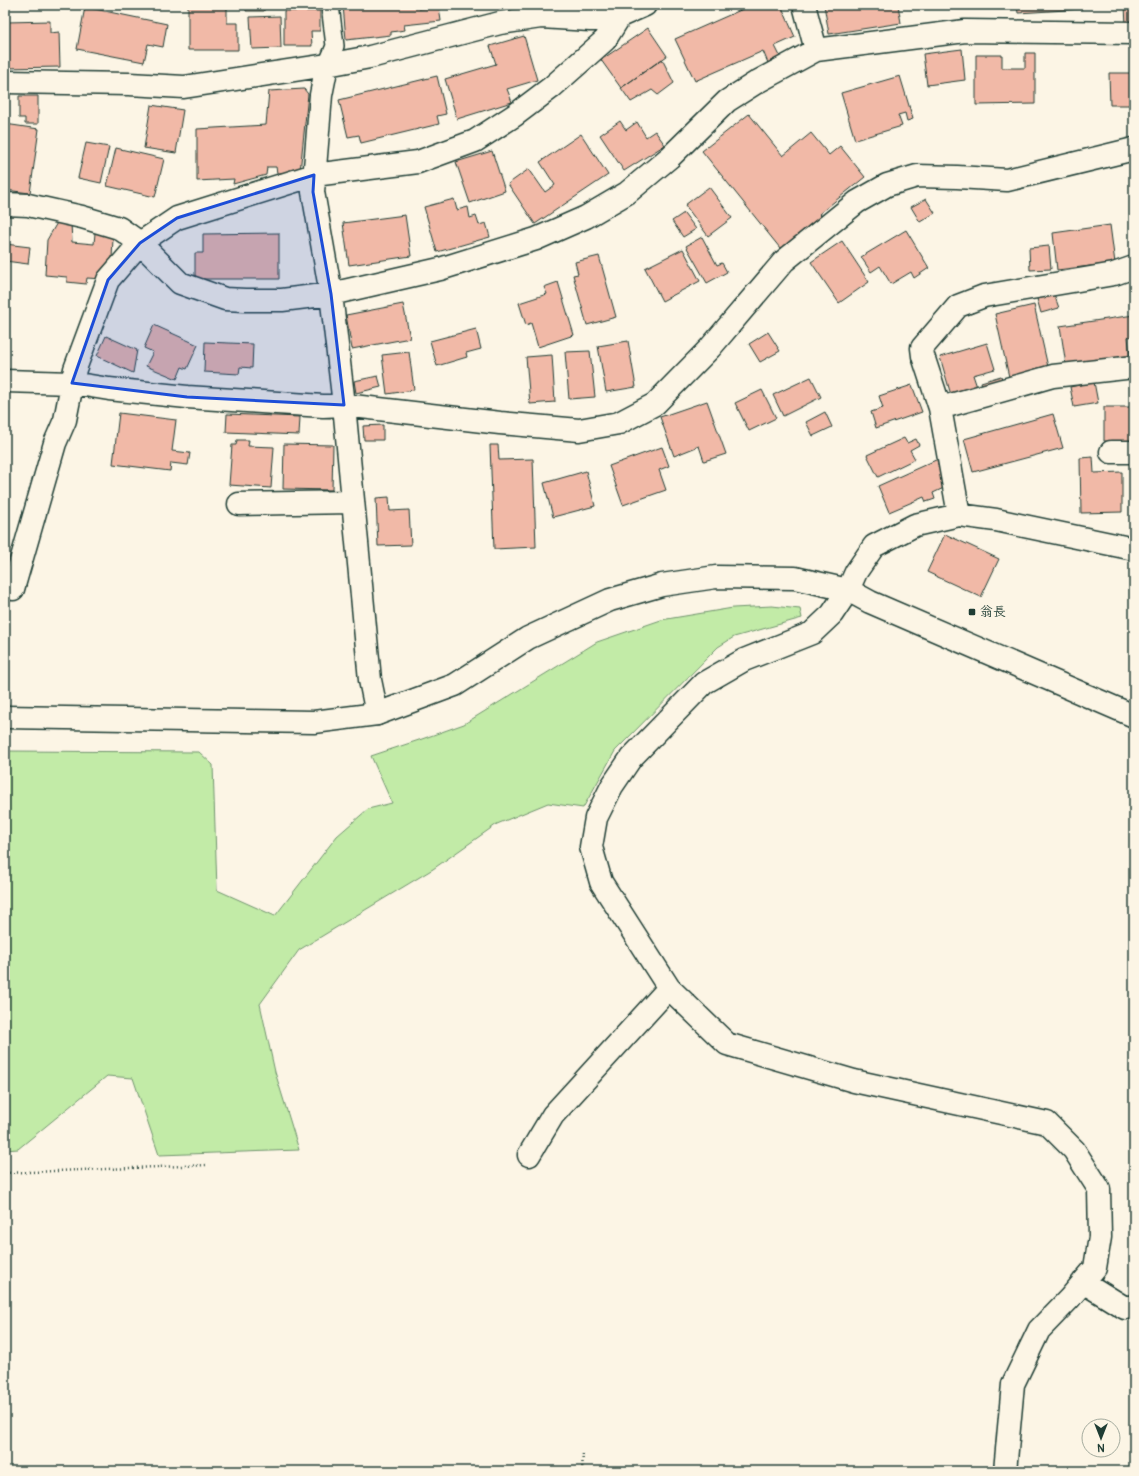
<svg xmlns="http://www.w3.org/2000/svg" width="1139" height="1476" viewBox="0 0 1139 1476" font-family="Pangolin,'Klee One',sans-serif">
	<style>
		.green { fill: #c2eba7; stroke: #70946e }
		.building { fill: #f1b9a7; stroke: #1f3d34 }
		.lines { fill: none; stroke-linecap: round; stroke-linejoin: round }
		.service-casing { stroke: #1f3d34; stroke-width: 20 }
		.minor-casing { stroke: #1f3d34; stroke-width: 25 }
		.tertiary-casing { stroke: #1f3d34; stroke-width: 25 }
		.path { stroke: #1f3d34; stroke-width: 2.5; stroke-dasharray: 1 3; stroke-linecap: butt }
		.service { stroke: #fcf5e5; stroke-width: 17 }
		.minor { stroke: #fcf5e5; stroke-width: 22 }
		.tertiary { stroke: #fcf5e5; stroke-width: 22 }
		.marked { fill: #1d4ed8; fill-opacity: 0.2; stroke: #1d4ed8; stroke-width: 3; stroke-linejoin: round }
		.poi-dot { fill: #1f3d34; stroke: #fcf5e5; stroke-width: 1.5 }
		.labels { text-anchor: middle; dominant-baseline: central; stroke-width: 4; stroke-linejoin: round; paint-order: stroke }
		.poi-label { font-size: 13px; font-weight: bold; fill: #1f3d34; stroke: #fcf5e5; text-anchor: start }
	</style>
	<rect width="100%" height="100%" fill="#fcf5e5"/>
	<filter id="ink" filterUnits="userSpaceOnUse"><feTurbulence type="fractalNoise" baseFrequency=".025" numOctaves="2"/><feDisplacementMap in="SourceGraphic" scale="8" xChannelSelector="R" yChannelSelector="G"/><feConvolveMatrix kernelMatrix="1 2 1 2 8 2 1 2 1" color-interpolation-filters="sRGB"/></filter>
	<g filter="url(#ink)">
		<!-- green -->
		<path class="green" d="M772,606L800,609L802,618L734,637L718,647L615,751L583,808L548,803L497,824L433,869L299,950L260,1004L275,1072L299,1150L159,1155L133,1078L107,1076L18,1149L5,1150V751L199,752L213,765L217,890L275,916L337,836L368,809L392,803L371,756L422,739L464,724L597,642L661,620L733,608Z"/>
		<!-- building -->
		<path class="building" d="M188,5H227V23H238V50H188Z
			M246,5H272H264V11H246Z
			M343,5H418L419,9L439,7L441,21L404,25L405,30L391,32V35L346,40Z
			M752,5H781L795,37L775,46L781,58L768,63L763,51L695,81L675,39Z
			M824,5H898L901,23L829,34Z
			M1017,5H1082V9L1018,13Z
			M1125,5H1134V26H1126Z
			M85,7L167,24L163,47L148,44L144,62L77,49Z
			M284,11H320V31H311L312,46H284Z
			M280,16L281,48L252,49L250,17Z
			M50,21V33L59,32L60,67L5,68V42H8L7,22Z
			M648,28L667,56L621,88L601,60Z
			M524,36L537,80L507,89L512,102L457,119L445,79L496,64L490,46Z
			M962,49L965,80L927,85L923,54Z
			M1025,53H1035V104L976,105V55H1002V68H1025Z
			M662,59L674,83L658,95L652,90L631,102L621,88Z
			M1109,73H1132V77H1134L1133,105H1110Z
			M437,76L446,114L437,116L439,124L361,143L359,135L348,137L339,100Z
			M900,76L913,119L907,121L905,113L898,115L902,126L855,140L841,93Z
			M304,89L308,94L300,172L277,173L276,167H267L266,175L233,184L234,179L197,181V129L266,125L269,91Z
			M19,96H38V124H25V118H19Z
			M151,105L183,110L176,153L144,148Z
			M749,114L783,156L811,133L829,155L840,146L865,177L819,214L825,220L784,253L702,151Z
			M620,121L626,130L637,122L646,137L655,131L665,145L624,171L600,135Z
			M5,124L39,129L30,193L5,190Z
			M581,134L608,175L535,224L508,184L529,169L545,192L555,185L540,162Z
			M86,143L109,147L101,183L78,178Z
			M116,148L164,159L155,197L107,186Z
			M492,151L505,191L470,203L456,162Z
			M709,187L732,218L708,236L685,205Z
			M454,199L457,210L468,207L470,218L476,216L479,225L486,223L490,237L437,252L424,207Z
			M926,199L935,213L920,222L911,207Z
			M684,213L696,229L683,237L672,221Z
			M405,215L411,256L349,265L343,223Z
			M58,221L71,223L72,242L94,244L95,233H105L113,238L112,259L102,279L87,278L86,284L67,282V277L45,275L47,240Z
			M1110,225L1115,263L1057,270L1053,233Z
			M906,230L929,268L914,278L911,272L891,284L880,266L871,272L861,257Z
			M279,233V279H195V253H203V234Z
			M702,237L717,265L722,263L727,272L707,283L686,246Z
			M842,241L869,282L839,303L811,262Z
			M5,244L30,247L28,264L5,261Z
			M1049,246L1051,269L1030,270L1029,248Z
			M683,249L700,281L662,301L645,268Z
			M599,256L616,317L587,325L573,275L578,274L575,262Z
			M558,282L574,335L538,347L531,323L526,325L519,303L547,294L544,287Z
			M1054,294L1059,308L1041,313L1037,299Z
			M403,304L410,338L352,349L346,315Z
			M1034,305L1048,367L1009,377L995,314Z
			M1134,315V336L1128,337L1130,356L1066,365L1060,326Z
			M154,325L198,345L187,369L182,367L177,379L146,366L153,352L144,348Z
			M476,329L481,349L466,353L467,357L437,366L430,341Z
			M768,332L780,351L760,362L749,344Z
			M106,336L137,350L133,373L97,356Z
			M628,341L636,387L606,392L598,346Z
			M205,342L253,344L252,368L240,367L239,374L204,372Z
			M987,343L995,369L973,375L977,387L951,395L940,357Z
			M590,351L595,397L569,399L565,352Z
			M409,352L414,390L387,394L382,355Z
			M552,355L555,402L530,404L526,357Z
			M378,376L381,387L356,393L354,381Z
			M1001,376L1003,382L983,388L981,382Z
			M811,377L821,397L783,416L773,395Z
			M1094,382L1098,403L1074,407L1070,387Z
			M912,385L922,412L876,428L871,412L883,408L879,396Z
			M762,390L776,418L749,431L735,403Z
			M707,401L726,454L704,461L699,446L674,456L660,417Z
			M1104,407H1134V441H1104Z
			M825,412L832,427L813,436L806,422Z
			M119,413L176,420L172,451L190,453L188,465L171,463L170,471L113,464Z
			M227,414L300,417L299,435L226,432Z
			M1053,414L1063,448L973,472L964,439Z
			M383,425V440H364L363,426Z
			M904,438L907,443L916,439L919,445L910,450L915,459L878,477L867,455Z
			M237,440H249L248,446L274,447L271,488L229,485L232,445H236Z
			M284,444L333,445L332,490L283,489Z
			M490,445H498L499,460L533,459L536,547L494,549Z
			M662,447L669,466L659,470L666,490L623,505L609,466Z
			M1093,457L1094,473L1122,472V512L1081,513L1080,458Z
			M938,459L950,485L933,493L935,499L926,502L924,497L889,512L878,486Z
			M586,471L595,506L553,517L544,483Z
			M389,497L390,511L409,510L411,545L378,546L376,498Z
			M945,534L999,559L981,597L927,572Z"/>
		<g class="lines">
			<defs>
				<path id="service" d="M327,65L335,46L330,5"/>
				<path id="minor" d="M804,5L816,50
					M620,16L605,40L552,87L515,115L475,141L418,162L314,175L177,218L140,243L180,283L225,299L245,300H282L331,294L440,269L536,239L586,217L627,193L670,157L727,101L757,82L816,50L965,31L1134,33
					M327,65L321,95L313,192L331,294L344,405L370,680L377,714
					M5,82L129,84L184,87L327,65L370,57L500,23L541,17L590,20L620,16L645,5
					M5,204L28,205L82,217L119,228L140,243L108,280L75,369L65,420L55,443L13,589
					M5,381L72,383L109,389L187,397L323,406L344,405L500,423L579,430L619,423L655,404L710,348L784,261L857,202L887,185L917,176L957,177L1007,180L1134,149
					M940,408L1053,376L1134,367
					M1111,452H1134
					M239,504L353,502
					M959,515L940,408L923,356L922,348L958,306L984,296L1114,274L1134,267
					M529,1155L553,1115L669,988
					M1083,1282L1125,1308L1134,1306
					M1005,1471L1013,1384L1039,1330L1069,1299L1095,1268L1100,1237L1099,1189L1074,1150L1047,1123L854,1081L727,1044L669,988L601,882L591,847L596,818L612,786L631,758L704,683L744,660L812,633L832,614L848,590L856,572L874,546L915,525L959,515L996,520L1134,549"/>
				<path id="tertiary" d="M5,717L314,722L377,714L455,685L528,638L610,600L662,585L716,577L795,578L848,590L870,602L1134,716"/>
			</defs>
			<!-- service casing -->
			<use href="#service" class="service-casing"/>
			<!-- minor casing -->
			<use href="#minor" class="minor-casing"/>
			<!-- tertiary casing -->
			<use href="#tertiary" class="tertiary-casing"/>
			<!-- path -->
			<path class="path" d="M5,1173L208,1165
				M582,1471L583,1453"/>
			<!-- service -->
			<use href="#service" class="service"/>
			<!-- minor -->
			<use href="#minor" class="minor"/>
			<!-- tertiary -->
			<use href="#tertiary" class="tertiary"/>
		</g>
	</g>
	<!-- marked area -->
	<path class="marked" d="M314,175L313,192L331,294L344,405L187,397L72,383L108,280L140,243L177,218Z"/>
	<!-- markers -->
	<rect class="poi-dot" x="968" y="608" width="8" height="8" rx="2"/>
	<g class="labels">
		<!-- poi labels -->
		<g class="poi-label">
			<text x="980" y="612">翁長</text>
		</g>
	</g>
	<!-- margin -->
	<rect width="1139" height="1476" fill="none" stroke="#fcf5e5" stroke-width="20"/>
	<rect x="10" y="10" width="1119" height="1456" fill="none" stroke="#1f3d34" stroke-width="1.5" filter="url(#ink)"/>
	<!-- north arrow -->
	<g transform="translate(1101 1438) rotate(180)"><circle r="19" fill="#fcf5e5" stroke="#a4ab9e"/>
	<path d="M0-3L7 15L0 10L-7 15Z" fill="#1f3d34"/>
	<text y="-6" font-size="11" font-weight="bold" text-anchor="middle" fill="#1f3d34">N</text>
	</g>
</svg>
